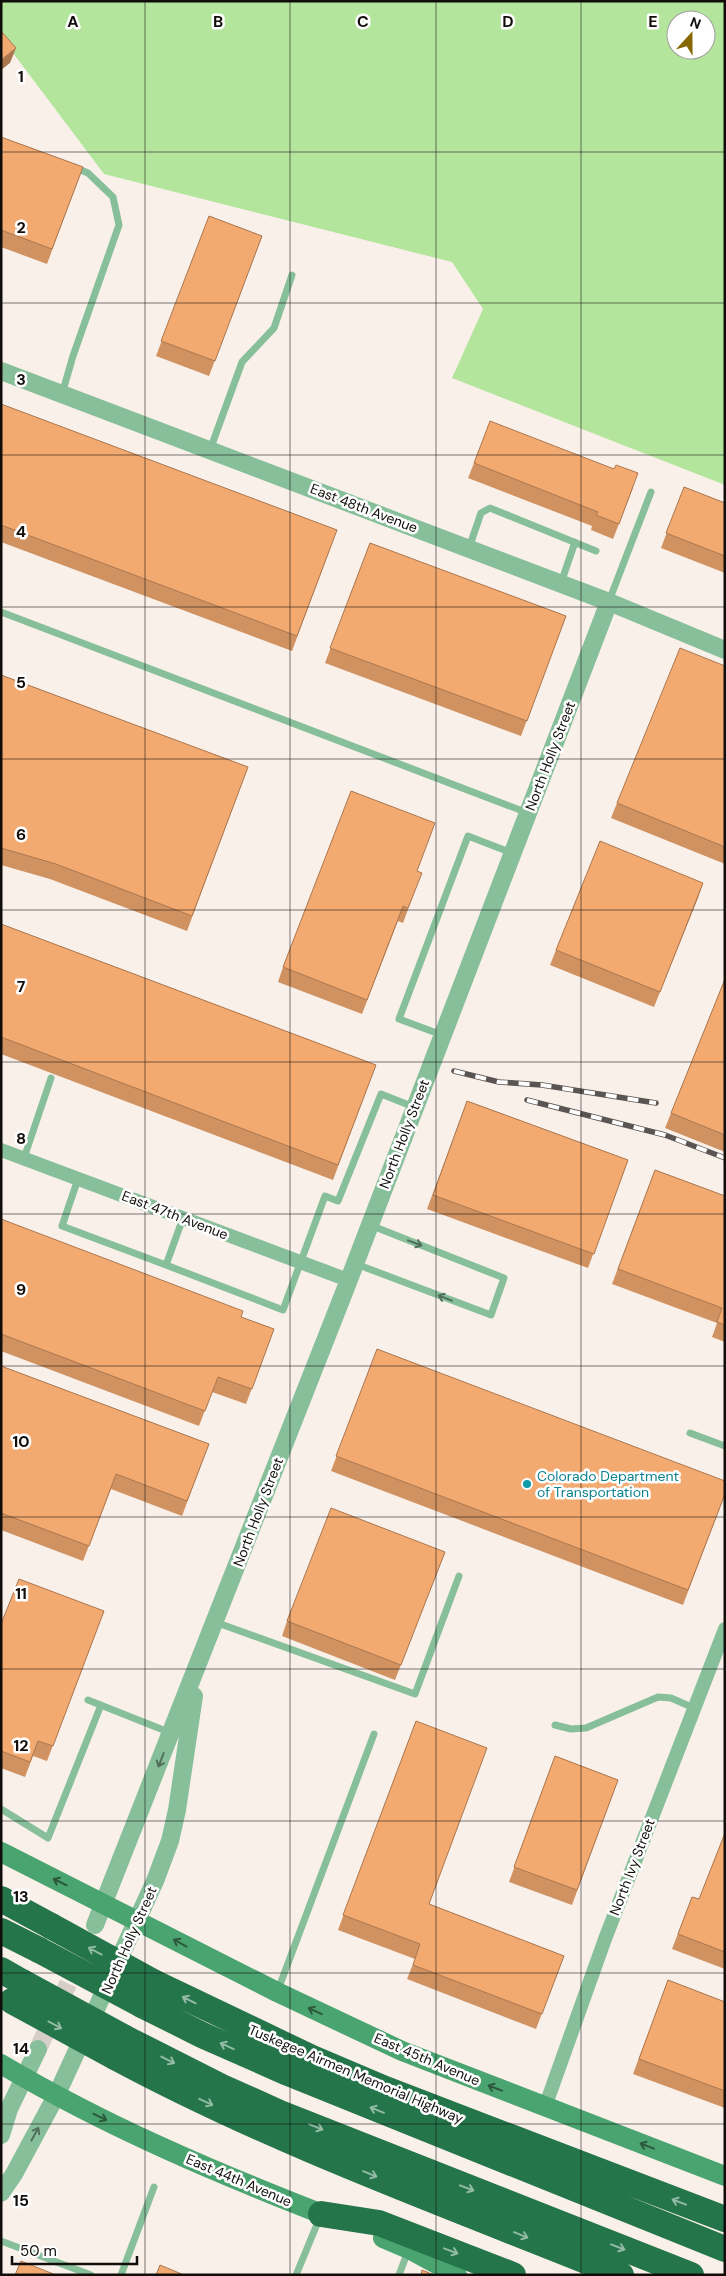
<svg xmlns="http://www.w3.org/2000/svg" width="726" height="2276" viewBox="0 0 726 2276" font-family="'DM Sans',sans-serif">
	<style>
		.green { fill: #b3e59d; fill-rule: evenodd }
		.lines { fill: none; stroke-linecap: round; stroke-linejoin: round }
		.tertiary-tunnel { stroke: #d7cec9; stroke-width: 18; stroke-dasharray: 18 9; stroke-linecap: butt }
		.service { stroke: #87bf9b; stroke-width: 7 }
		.minor { stroke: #87bf9b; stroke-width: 14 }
		.tertiary { stroke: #87bf9b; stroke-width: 18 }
		.secondary { stroke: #4aa470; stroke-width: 20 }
		.motorway { stroke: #25754a; stroke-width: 26 }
		.rail-casing { stroke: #5a5552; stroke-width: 5.5 }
		.rail { stroke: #fff; stroke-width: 4; stroke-dasharray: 11; stroke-linecap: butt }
		.motorway-bridge { stroke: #25754a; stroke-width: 26 }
		.wall { fill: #d19261 }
		.shaded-wall { fill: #aa774f }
		.building { fill: #f3aa71; stroke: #aa774f }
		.oneway { stroke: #516f5a }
		.oneway2 { stroke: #2d583e }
		.oneway3 { stroke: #92baa4 }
		.grid { fill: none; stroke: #100d0b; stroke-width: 1; stroke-opacity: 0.55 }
		.culture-dot { fill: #0f9aa8; stroke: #fff; stroke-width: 2 }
		.labels { text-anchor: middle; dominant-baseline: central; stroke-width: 5; stroke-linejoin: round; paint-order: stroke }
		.street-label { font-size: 14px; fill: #100d0b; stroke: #fff }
		.culture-label { font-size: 14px; fill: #0d838f; stroke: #fff; text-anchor: start }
		.grid-label { font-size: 16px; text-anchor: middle; font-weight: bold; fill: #100d0b; stroke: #fff; stroke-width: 5; stroke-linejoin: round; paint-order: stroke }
	</style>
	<rect width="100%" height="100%" fill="#faf0ea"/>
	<!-- green -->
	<path class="green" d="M1,1H725V485L452,378L483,309L452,262L104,174L1,37ZM676,20H706V50H676Z"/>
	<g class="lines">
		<!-- tertiary-tunnel -->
		<path class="tertiary-tunnel" d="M38,2049L79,1960"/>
		<!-- service -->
		<path class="service" d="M62,394L73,356L119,225L113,197L88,173L74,167
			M210,450L242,362L274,328L292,275
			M469,548L481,513L490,508L596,551
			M561,583L575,542
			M609,601L651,492
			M1,612L528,813
			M442,1035L399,1019L468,836L512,853
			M24,1158L51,1078
			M78,1179L62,1226L166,1265L183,1218
			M356,1264L491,1315L504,1278L370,1225
			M166,1265L283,1310L325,1196L338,1201L381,1094L414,1107
			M690,1433L725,1446
			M215,1622L415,1694L459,1576
			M88,1700L171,1733
			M555,1725L571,1729L586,1728L658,1697L671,1698L694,1708
			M1,1809L48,1838L101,1705
			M278,1990L374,1734
			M1,2241L91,2275
			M121,2275L154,2187
			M296,2275L320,2217
			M399,2275L408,2251"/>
		<!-- minor -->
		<path class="minor" d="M1,1150L348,1280
			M545,2107L605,1939L725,1629"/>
		<!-- tertiary -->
		<path class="tertiary" d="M1,371L609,602L725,650
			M95,1925L345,1290L609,602
			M1,2135L9,2109L38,2049
			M1,2193L14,2174L57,2094L155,1881L170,1841L177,1810L194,1696"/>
		<!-- secondary -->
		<path class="secondary" d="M1,1852L277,1992L402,2051L725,2176
			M1,2064C107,2127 221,2175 335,2219
			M383,2238L409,2249L457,2275"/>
		<!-- motorway -->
		<path class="motorway" d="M1,1899L51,1926
			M1,1931L39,1950
			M1,1970L22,1982
			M153,1982L312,2058L385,2089L725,2219
			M142,2005L202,2035L288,2073L725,2249
			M125,2038L222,2087L280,2113L691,2275
			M115,2057C277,2144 451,2206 621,2275
			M321,2214L379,2223L513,2275"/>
		<defs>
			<path id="rail" d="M454,1071L499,1082L542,1085L656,1103
				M527,1100L665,1135L725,1158"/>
		</defs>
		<!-- rail casing -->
		<use href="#rail" class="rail-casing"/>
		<!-- rail -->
		<use href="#rail" class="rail"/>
		<!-- motorway-bridge -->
		<path class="motorway-bridge" d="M51,1926L153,1982
			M39,1950L142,2005
			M22,1982L125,2038
			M12,2001L115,2057"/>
	</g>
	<!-- wall -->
	<path class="wall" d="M1,137L83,167L47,264L1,247Z
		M209,216L262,236L209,376L156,356Z
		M1,404L337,530L292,651L1,542Z
		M474,463L614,469L633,488L613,539L591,530L592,526L468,478Z
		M684,487L725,503V573L661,548Z
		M370,543L566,616L521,736L325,663Z
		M725,666V864L611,818L617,803Z
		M1,675L248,767L187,931L50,879L1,865Z
		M417,871L416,888L403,923L398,921L362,1014L278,982L283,967Z
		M703,883L654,1007L550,965L556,950Z
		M1,924L376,1065L333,1180L1,1054Z
		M725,979V1152L665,1128Z
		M467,1101L628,1160L588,1268L427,1209Z
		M655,1170L725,1196V1342L712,1337L717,1323L612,1284Z
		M1,1219L241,1317L274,1329L246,1404L212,1392L199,1426L1,1351Z
		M377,1349L725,1494L683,1605L331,1471Z
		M1,1366L209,1444L182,1516L111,1489L83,1561L1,1530Z
		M445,1552L395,1680L282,1636L287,1621Z
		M104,1611L47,1761L33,1756L25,1777L1,1768V1624Z
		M416,1721L429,1904L564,1956L536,2029L407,1979L415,1959L338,1930Z
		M555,1756L618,1780L572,1905L509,1882Z
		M725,1833V1969L672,1949L692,1897L699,1899Z
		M668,1980L725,2002V2108L633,2074Z"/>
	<!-- shaded-wall -->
	<path class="shaded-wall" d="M16,48L10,63L1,70V60Z
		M703,883L698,898L654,1007L660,992Z"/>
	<!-- building -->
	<path class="building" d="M1,31L16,48L1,60Z
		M1,137L83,167L52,249L1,230Z
		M209,216L262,236L215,361L161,341Z
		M1,404L337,530L297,636L1,525Z
		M490,421L614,469L616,465L638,473L619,524L596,515L598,512L474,463Z
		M684,487L725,503V556L666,533Z
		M370,543L566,616L527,721L330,648Z
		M680,648L725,666V847L617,803Z
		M1,675L248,767L192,916L56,864L1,848Z
		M351,791L435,823L417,871L422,873L408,908L403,906L367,1000L283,967Z
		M600,841L703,883L660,992L556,950Z
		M1,924L376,1065L338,1165L1,1037Z
		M725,979V1135L671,1113Z
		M467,1101L628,1160L594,1254L433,1195Z
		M655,1170L725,1196V1325L717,1322L722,1308L618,1269Z
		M1,1219L243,1311L241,1317L274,1329L252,1389L218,1377L205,1411L1,1334Z
		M377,1349L725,1481V1494L688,1590L336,1456Z
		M1,1366L209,1444L187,1501L116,1474L89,1546L1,1513Z
		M331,1508L445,1552L401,1665L287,1621Z
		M19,1579L104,1611L53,1746L38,1741L30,1762L1,1751V1624Z
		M416,1721L487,1748L429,1904L564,1956L542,2014L413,1965L420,1944L343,1915Z
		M555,1756L618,1780L577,1890L514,1867Z
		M725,1833V1952L678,1934L692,1897L699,1899Z
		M668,1980L725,2002V2091L639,2059Z
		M21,2261L56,2275H15Z
		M160,2265L184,2275H156Z
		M422,2270L434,2275H421Z"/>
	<!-- one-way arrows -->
	<defs><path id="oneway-shaft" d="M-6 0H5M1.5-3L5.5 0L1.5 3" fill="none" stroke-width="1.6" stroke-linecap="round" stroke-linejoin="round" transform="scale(1.25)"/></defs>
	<g class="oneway">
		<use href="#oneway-shaft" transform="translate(415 1243) rotate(21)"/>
		<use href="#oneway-shaft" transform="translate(445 1298) rotate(-159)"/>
		<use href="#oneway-shaft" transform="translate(161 1760) rotate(111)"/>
		<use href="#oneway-shaft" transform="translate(35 2134) rotate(-61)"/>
	</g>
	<g class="oneway2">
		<use href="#oneway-shaft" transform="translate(60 1882) rotate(-154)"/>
		<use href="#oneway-shaft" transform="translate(180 1943) rotate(-151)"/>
		<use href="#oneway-shaft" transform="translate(315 2011) rotate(-155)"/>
		<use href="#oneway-shaft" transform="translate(495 2088) rotate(-159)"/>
		<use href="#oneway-shaft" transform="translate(100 2117) rotate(26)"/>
		<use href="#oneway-shaft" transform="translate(647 2146) rotate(-159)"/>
	</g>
	<g class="oneway3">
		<use href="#oneway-shaft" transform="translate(95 1951) rotate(-152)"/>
		<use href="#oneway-shaft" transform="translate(189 2000) rotate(-154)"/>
		<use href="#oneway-shaft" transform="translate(55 2025) rotate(28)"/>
		<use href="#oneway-shaft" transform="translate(227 2046) rotate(-156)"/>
		<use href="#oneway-shaft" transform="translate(168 2060) rotate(27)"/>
		<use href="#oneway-shaft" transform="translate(206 2102) rotate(25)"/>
		<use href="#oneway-shaft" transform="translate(377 2110) rotate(-158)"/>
		<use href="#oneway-shaft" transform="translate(316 2127) rotate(22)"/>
		<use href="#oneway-shaft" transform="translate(370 2174) rotate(22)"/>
		<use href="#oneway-shaft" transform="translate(467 2188) rotate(21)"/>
		<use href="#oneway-shaft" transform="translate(679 2202) rotate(-159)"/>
		<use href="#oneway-shaft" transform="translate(521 2235) rotate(22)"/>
		<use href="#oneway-shaft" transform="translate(618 2247) rotate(21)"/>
		<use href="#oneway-shaft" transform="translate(451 2251) rotate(21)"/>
	</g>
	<!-- grid -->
	<path class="grid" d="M145,1V2275M290,1V2275M436,1V2275M581,1V2275M1,152H725M1,303H725M1,455H725M1,607H725M1,759H725M1,910H725M1,1062H725M1,1214H725M1,1366H725M1,1517H725M1,1669H725M1,1821H725M1,1973H725M1,2124H725"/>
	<!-- markers -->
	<circle class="culture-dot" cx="527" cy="1484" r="5"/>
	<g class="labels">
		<!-- street labels -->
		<g class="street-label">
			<text transform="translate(364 508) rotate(21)">East 48th Avenue</text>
			<text transform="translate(550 756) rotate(-69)">North Holly Street</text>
			<text transform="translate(404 1134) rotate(-69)">North Holly Street</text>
			<text transform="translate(175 1215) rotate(21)">East 47th Avenue</text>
			<text transform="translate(258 1512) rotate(-69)">North Holly Street</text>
			<text transform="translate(632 1867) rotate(-69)">North Ivy Street</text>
			<text transform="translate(129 1940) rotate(-66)">North Holly Street</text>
			<text transform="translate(427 2059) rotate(23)">East 45th Avenue</text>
			<text transform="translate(356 2074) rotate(23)">Tuskegee Airmen Memorial Highway</text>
			<text transform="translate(239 2180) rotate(23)">East 44th Avenue</text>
		</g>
		<!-- culture labels -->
		<g class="culture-label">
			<text x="537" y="1476">Colorado Department<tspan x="537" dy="16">of Transportation</tspan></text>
		</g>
	</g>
	<g class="grid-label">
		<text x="73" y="27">A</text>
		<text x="218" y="27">B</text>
		<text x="363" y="27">C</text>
		<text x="508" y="27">D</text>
		<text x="653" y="27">E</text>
		<text x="21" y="82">1</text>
		<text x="21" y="233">2</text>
		<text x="21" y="385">3</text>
		<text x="21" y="537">4</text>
		<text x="21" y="688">5</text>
		<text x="21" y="840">6</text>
		<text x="21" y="992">7</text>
		<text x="21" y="1144">8</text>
		<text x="21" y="1295">9</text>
		<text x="21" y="1447">10</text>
		<text x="21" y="1599">11</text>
		<text x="21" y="1751">12</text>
		<text x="21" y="1902">13</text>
		<text x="21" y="2054">14</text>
		<text x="21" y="2206">15</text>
	</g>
	<!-- border -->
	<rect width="726" height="2276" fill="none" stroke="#100d0b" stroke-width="5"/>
	<!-- north arrow -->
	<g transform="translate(691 35) rotate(21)"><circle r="24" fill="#ffffff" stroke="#9f9e9d"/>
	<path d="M0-4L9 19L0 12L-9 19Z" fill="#866803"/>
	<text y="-8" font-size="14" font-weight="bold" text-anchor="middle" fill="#100d0b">N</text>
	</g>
	<!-- scale -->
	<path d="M12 2256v8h125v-8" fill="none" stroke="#100d0b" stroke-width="2.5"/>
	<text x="20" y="2256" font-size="15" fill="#100d0b" stroke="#ffffff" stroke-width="4" paint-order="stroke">50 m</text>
</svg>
